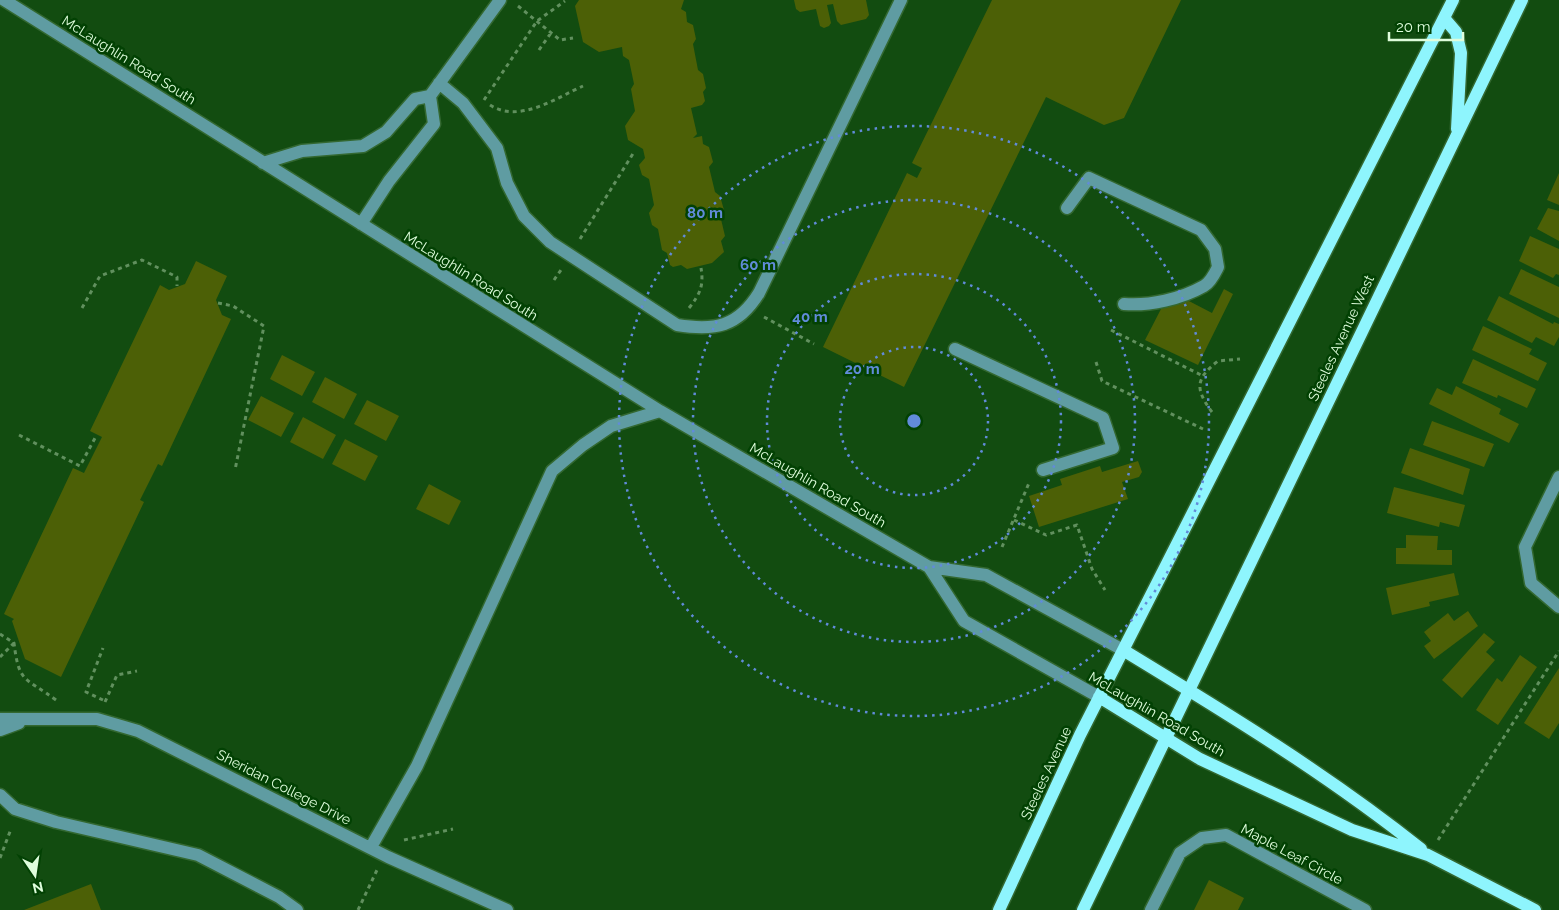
<svg xmlns="http://www.w3.org/2000/svg" width="1559" height="910" viewBox="0 0 1559 910" font-family="Raleway,sans-serif">
	<style>
		.building { fill: #4c6006 }
		.lines { fill: none; stroke-linecap: round; stroke-linejoin: round }
		.minor-casing { stroke: #336831; stroke-width: 15 }
		.major-casing { stroke: #336831; stroke-width: 15 }
		.path { stroke: #61905e; stroke-width: 3; stroke-dasharray: 4 4; stroke-linecap: butt }
		.minor { stroke: #5f9ca2; stroke-width: 12 }
		.major { stroke: #8ef5fd; stroke-width: 12 }
		.ring { fill: none; stroke: #618bd9; stroke-width: 2.5; stroke-dasharray: 2.5 5 }
		.labels { text-anchor: middle; dominant-baseline: central; stroke-width: 5; stroke-linejoin: round; paint-order: stroke }
		.street-label { font-size: 14px; fill: #dffddc; stroke: #024103 }
		.centre { fill: #618bd9; stroke: #024103; stroke-width: 2.5 }
		.ring-label { font-size: 15px; text-anchor: middle; font-weight: bold; fill: #618bd9; stroke: #024103; stroke-width: 5; stroke-linejoin: round; paint-order: stroke }
	</style>
	<rect width="100%" height="100%" fill="#124c10"/>
	<!-- building -->
	<path class="building" d="M579,0H684L681,9L686,12L687,22L693,25L696,39L693,44L698,70L703,74L706,88L703,92L705,101L702,105L691,108L697,134L693,138L702,136L703,144L709,147L713,162L709,167L715,192L720,196L724,210L720,215L725,236L721,241L724,252L712,263L687,269L681,265L673,267L670,265L667,253L662,250L658,229L652,225L649,213L654,205L649,179L642,175L639,165L645,158L643,149L628,140L625,126L635,111L631,89L634,84L629,60L623,56L622,47L599,52L583,42L575,6Z
		M794,0H866L869,15L866,19L841,25L837,21L833,4L827,5L831,23L829,26L824,28L820,26L816,9L800,12L796,9Z
		M992,0H1181L1124,118L1104,125L1046,97L904,387L823,347L907,173L917,178L922,168L912,163Z
		M1559,173V205L1547,200Z
		M1548,208L1559,211V241L1537,229Z
		M1530,236L1559,249V275L1556,274L1553,278L1519,261Z
		M196,261L227,276L216,300L222,315L231,319L162,466L158,464L140,500L144,502L61,677L25,659L12,621L14,619L4,614L73,468L84,473L102,437L90,431L160,285L169,290L185,284Z
		M1521,269L1559,287V318L1509,294Z
		M1224,289L1233,294L1198,365L1145,340L1161,309L1187,300L1212,313Z
		M1499,296L1553,324L1554,322L1559,324V337L1554,346L1536,337L1532,343L1487,320Z
		M1483,326L1532,349L1529,354L1547,363L1538,381L1472,350Z
		M282,355L315,372L302,396L270,379Z
		M1473,359L1536,389L1527,408L1498,395L1497,398L1462,383Z
		M325,377L357,394L344,419L312,402Z
		M1456,386L1501,409L1499,414L1519,424L1509,443L1429,404L1437,388L1452,395Z
		M261,396L294,413L281,437L248,420Z
		M367,400L399,416L386,441L354,424Z
		M303,417L336,435L323,459L290,442Z
		M1432,421L1494,444L1484,467L1423,445Z
		M345,439L378,456L365,481L332,464Z
		M1410,448L1470,469L1463,495L1401,473Z
		M1138,461L1142,472L1139,477L1122,482L1128,499L1039,527L1029,496L1062,485L1060,479L1100,466L1102,472Z
		M429,484L461,501L449,525L416,509Z
		M1394,487L1465,505L1459,527L1440,522L1439,527L1387,513Z
		M1406,535L1438,536L1437,550H1452V565L1396,564V548H1406Z
		M1454,573L1459,595L1429,602L1430,606L1392,615L1386,588Z
		M1468,611L1478,626L1434,659L1424,646L1431,641L1424,632L1448,613L1454,621Z
		M1484,633L1495,642L1486,652L1495,660L1462,698L1442,680Z
		M1520,655L1537,667L1498,725L1476,710L1497,678L1502,682Z
		M1559,668V723L1549,739L1524,723Z
		M1209,880L1244,898L1238,910H1194Z
		M91,884L101,910H24Z"/>
	<g class="lines">
		<defs>
			<path id="minor" d="M4,0L660,411L929,567L986,575L1123,650
				M439,83L463,103L497,148L507,183L524,216L550,242L677,325C715,331 738,327 759,293L901,0
				M263,163L302,151L363,146L386,132L415,99L430,96L500,0
				M1067,208L1089,178L1201,230L1215,249L1218,267C1215,273 1211,282 1204,286C1181,299 1150,306 1124,304
				M361,224L389,181L434,124L430,96
				M955,349L1103,418L1113,448L1043,470
				M1559,477L1525,547L1531,583L1559,607
				M929,567L964,621L1099,697
				M0,719H97L138,731L388,857L507,910
				M0,730L19,723
				M0,795L15,809L56,822L198,855L279,897L297,910
				M371,847L417,766L552,471L583,445L611,426L660,411
				M1151,910L1180,853L1202,838L1226,835L1365,910"/>
			<path id="major" d="M1444,18L1456,32L1461,53L1457,129
				M1123,650C1225,712 1327,774 1421,849
				M1099,697L1200,759L1352,830L1428,855L1535,910
				M999,910L1080,735L1453,0
				M1083,910L1522,0"/>
		</defs>
		<!-- minor casing -->
		<use href="#minor" class="minor-casing"/>
		<!-- major casing -->
		<use href="#major" class="major-casing"/>
		<!-- path -->
		<path class="path" d="M518,6L560,40L573,38
			M539,50L551,33
			M484,100L537,21L565,1
			M490,105C519,124 556,98 583,86
			M580,239L634,152
			M554,280L561,270
			M218,303L233,306L264,326L235,470
			M82,308L100,276L142,260L177,277V286
			M689,308C700,294 704,286 701,268
			M764,317L814,344
			M1111,330L1203,376
			M1096,362L1102,381L1203,429
			M1212,412C1195,389 1195,379 1218,361L1240,359
			M19,435L80,466L95,438
			M1014,520L1046,535L1077,525L1092,569L1105,590
			M1002,547L1029,483
			M0,634L14,643C19,684 25,677 56,700
			M0,657L16,641
			M103,700L86,692L103,648
			M105,702L117,675L137,671
			M404,840L453,829
			M1438,840L1559,651
			M0,858L11,829
			M358,910L377,870"/>
		<!-- minor -->
		<use href="#minor" class="minor"/>
		<!-- major -->
		<use href="#major" class="major"/>
	</g>
	<!-- distance rings -->
	<g class="ring">
		<circle cx="914" cy="421" r="74"/>
		<circle cx="914" cy="421" r="147"/>
		<circle cx="914" cy="421" r="221"/>
		<circle cx="914" cy="421" r="295"/>
	</g>
	<g class="labels">
		<!-- street labels -->
		<g class="street-label">
			<text transform="translate(129 60) rotate(32)">McLaughlin Road South</text>
			<text transform="translate(471 276) rotate(32)">McLaughlin Road South</text>
			<text transform="translate(1341 338) rotate(-65)">Steeles Avenue West</text>
			<text transform="translate(818 485) rotate(30)">McLaughlin Road South</text>
			<text transform="translate(1157 714) rotate(30)">McLaughlin Road South</text>
			<text transform="translate(1046 773) rotate(-65)">Steeles Avenue</text>
			<text transform="translate(284 787) rotate(27)">Sheridan College Drive</text>
			<text transform="translate(1292 854) rotate(28)">Maple Leaf Circle</text>
		</g>
	</g>
	<circle cx="914" cy="421" r="8" class="centre"/>
	<g class="ring-label">
		<text x="705" y="218">80 m</text>
		<text x="758" y="270">60 m</text>
		<text x="810" y="322">40 m</text>
		<text x="862" y="374">20 m</text>
	</g>
	<!-- north arrow -->
	<g transform="translate(35 875) rotate(167)" stroke="#024103" stroke-width="4" paint-order="stroke">
	<path d="M0-4L9 19L0 12L-9 19Z" fill="#dffddc"/>
	<text y="-8" font-size="14" font-weight="bold" text-anchor="middle" fill="#dffddc">N</text>
	</g>
	<!-- scale -->
	<path d="M1389 32v8h74v-8" fill="none" stroke="#dffddc" stroke-width="2.5"/>
	<text x="1396" y="32" font-size="15" fill="#dffddc" stroke="#024103" stroke-width="4" paint-order="stroke">20 m</text>
</svg>
